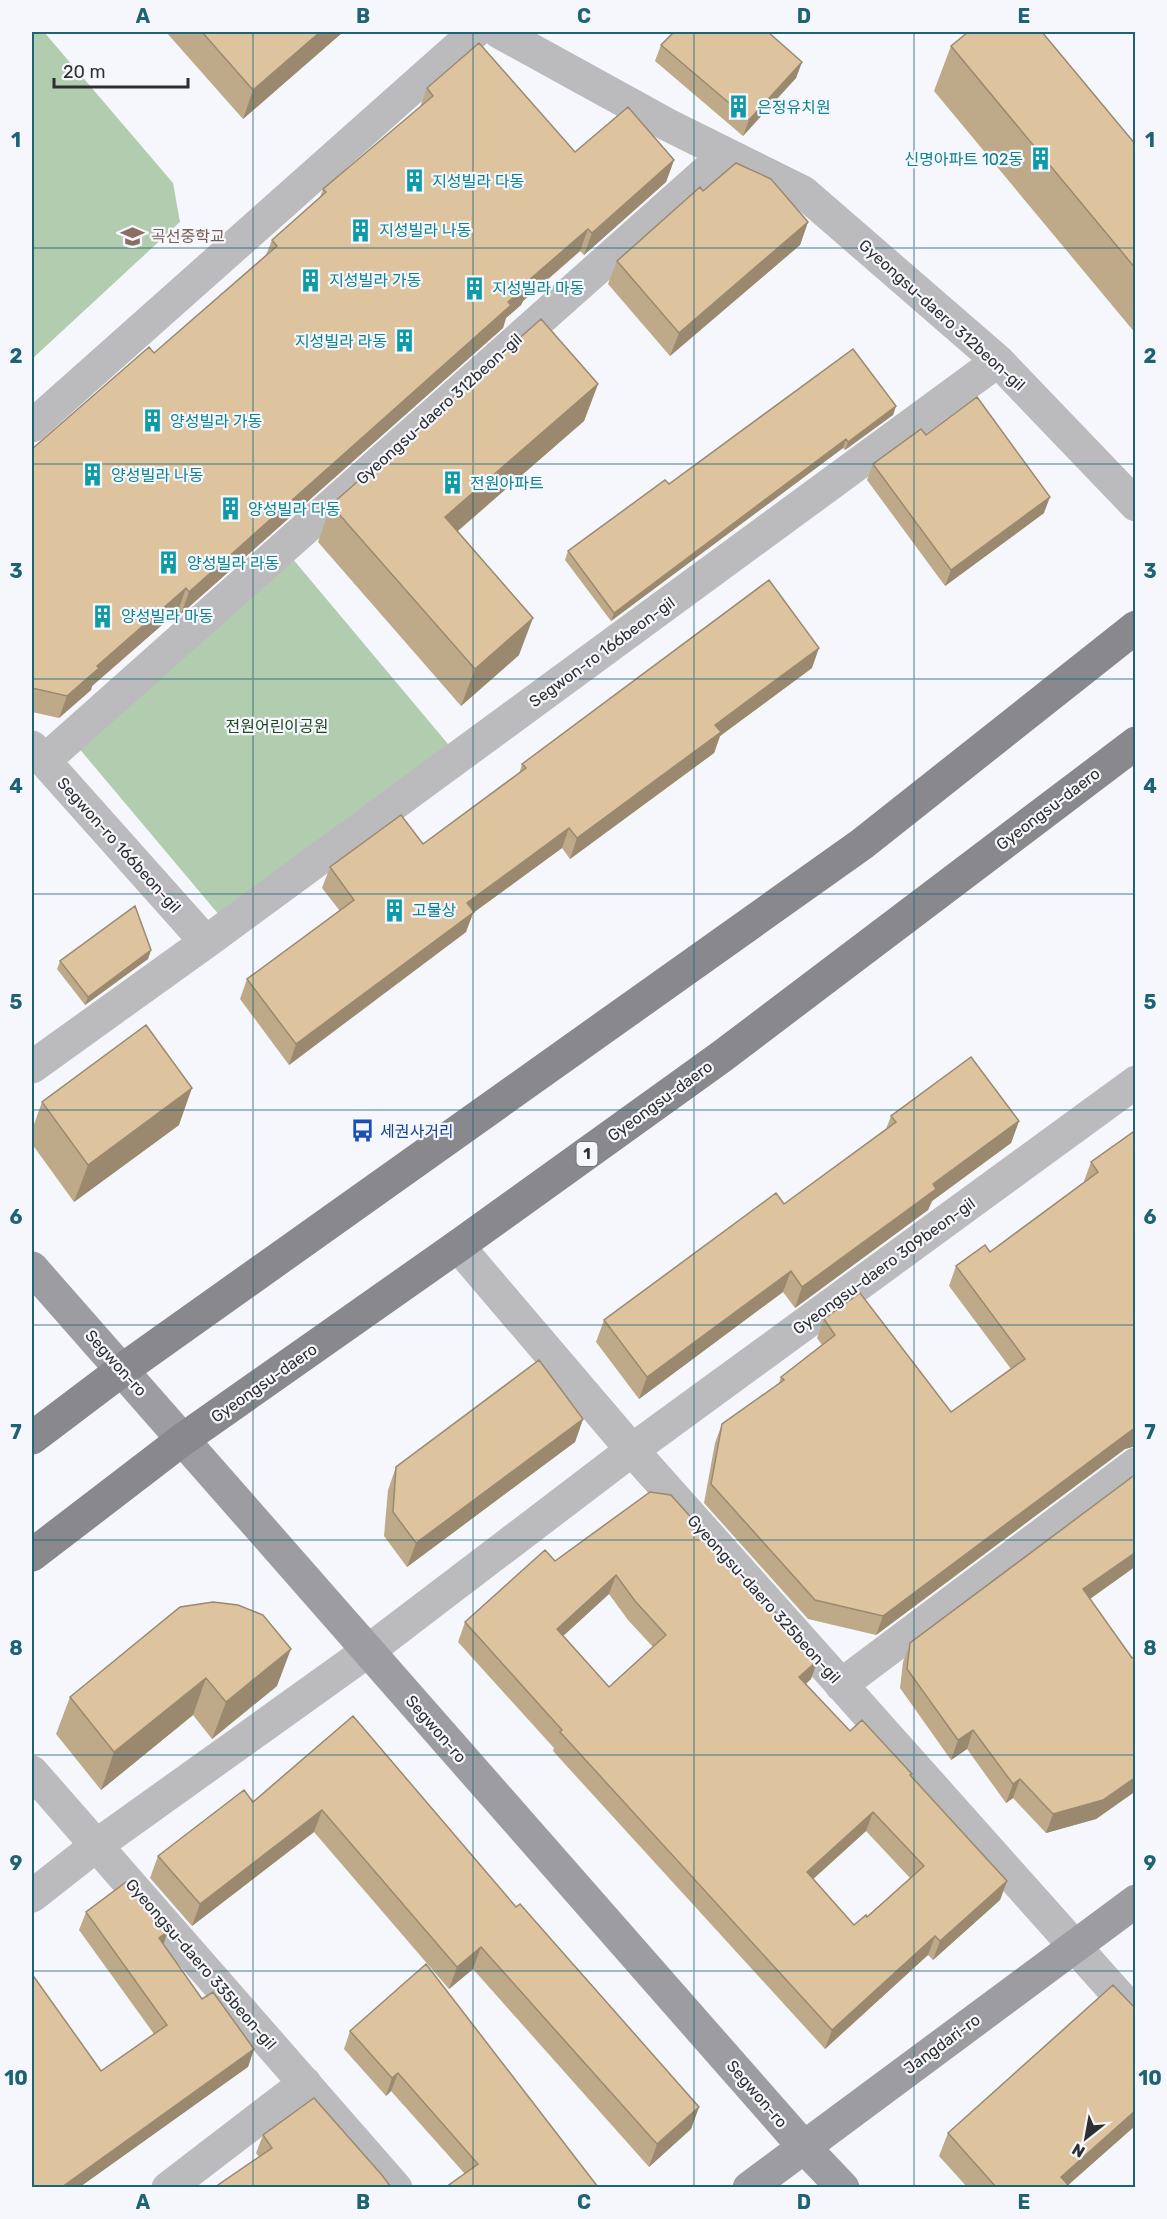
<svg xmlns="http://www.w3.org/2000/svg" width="1167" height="2219" viewBox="0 0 1167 2219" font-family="Rubik,'Noto Sans KR',sans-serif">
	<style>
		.green { fill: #b1ccae }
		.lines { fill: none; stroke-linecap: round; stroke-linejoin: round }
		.street { stroke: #bbbbbd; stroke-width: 33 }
		.secondary { stroke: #9d9da1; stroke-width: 33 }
		.primary { stroke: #88888d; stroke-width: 33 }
		.wall { fill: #bea989; fill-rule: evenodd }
		.shaded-wall { fill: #9b896f }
		.building { fill: #ddc49f; stroke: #9b896f; stroke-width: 1.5; fill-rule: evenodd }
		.grid { fill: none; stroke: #1e6374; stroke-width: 1.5; stroke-opacity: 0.55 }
		.labels { text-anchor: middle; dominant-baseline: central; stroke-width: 4.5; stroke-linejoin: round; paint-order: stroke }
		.shield { fill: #f5f7fd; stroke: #6a6b6e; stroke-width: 1.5 }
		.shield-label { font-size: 15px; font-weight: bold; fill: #2e2f31 }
		.culture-label { font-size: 16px; fill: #0d838f; stroke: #f5f7fd; text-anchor: start }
		.education-label { font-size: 16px; fill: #785e54; stroke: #f5f7fd; text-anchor: start }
		.street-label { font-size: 16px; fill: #2e2f31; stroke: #f5f7fd }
		.park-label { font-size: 16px; fill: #1e471a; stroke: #f5f7fd }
		.transit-label { font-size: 16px; fill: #164399; stroke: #f5f7fd; text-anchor: start }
		.neatline { fill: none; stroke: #1e6374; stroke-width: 2 }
		.grid-label { font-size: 20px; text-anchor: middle; font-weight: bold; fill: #1e6374 }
	</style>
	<rect width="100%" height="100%" fill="#f5f7fd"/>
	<!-- green -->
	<path class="green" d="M32,32H44L173,183L180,222L32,359Z
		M292,558L448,744L446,751L220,916L72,740Z"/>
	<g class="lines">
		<!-- street -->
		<path class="street" d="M499,32L668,125L803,192L998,361L1136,505
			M32,426L475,32
			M32,747L206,942
			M44,761L726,154
			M32,1067L206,942L998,361
			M458,1246L632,1450L1136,2015
			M841,1685L1136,1464
			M32,1772L396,2188
			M32,1896L97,1845L368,1651L632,1450L1136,1082
			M168,2188L305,2083"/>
		<!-- secondary -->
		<path class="secondary" d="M32,1268L803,2146L843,2188
			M749,2188L1136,1901"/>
		<!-- primary -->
		<path class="primary" d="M32,1438L122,1370L862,844L1136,627
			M32,1555L182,1440L458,1246L721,1057L1136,743"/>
	</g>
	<!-- wall -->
	<path class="wall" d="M166,32H343L243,119Z
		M661,45L802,62L796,78L743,136L655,61Z
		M951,46L1136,145V334L934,91Z
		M427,88L575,152L674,160L666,182L584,255L580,251L523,301L521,305L506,318L503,328L181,614L178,611L92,686L91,690L59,718L32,712V449L154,353L266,255L272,240L320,197L323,189L420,107Z
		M703,191L808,222L800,245L670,356L608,284L617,261Z
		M598,384L584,421L458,531L519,655L461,706L318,542L331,505Z
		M896,406L893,415L845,450L843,448L611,621L565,560L568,551L669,484Z
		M926,435L1044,513L945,586L867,480L873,464Z
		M812,668L720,736L714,753L570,859L562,848L473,913L466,932L289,1065L240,999L247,979L340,911L322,888L330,867L423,844L519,774L522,764Z
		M151,950L148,959L85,1005L57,969L60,961Z
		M42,1102L179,1125L74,1202L32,1144V1130Z
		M891,1116L1019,1121L1011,1143L932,1201L928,1210L795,1308L783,1292L639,1399L596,1342L604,1320L784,1204L886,1129Z
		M1136,1130V1446L1125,1449L876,1635L808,1619L704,1503L715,1443L722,1424L779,1383L781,1377L822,1345L817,1338L824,1319L951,1412L1011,1369L949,1286L956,1266L990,1252L1085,1182L1084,1181L1091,1162Z
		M583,1419L575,1442L407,1567L384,1536L388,1490L396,1467Z
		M1136,1474V1566L1090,1599L1133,1793L1096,1819L1046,1833L1013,1798L1006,1803L967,1749L951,1760L900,1688L903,1662L910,1643Z
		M650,1492L811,1679L806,1684L850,1731L912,1774L911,1776L1007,1881L1000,1900L933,1960L928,1955L825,2049L553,1751L554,1748L458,1642L465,1622L555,1561ZM609,1594L628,1620L653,1647L609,1687L563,1636ZM866,1831L910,1878L867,1917L854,1925L813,1879Z
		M180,1607L277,1686L212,1739L193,1715L101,1790L56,1734L70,1697Z
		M353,1716L516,1907L699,2107L691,2129L649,2167L473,1969L449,1989L314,1832L192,1926L150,1878L158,1856L253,1802Z
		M86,1912L163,1945L202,1999L254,2049L248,2067L101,2071L154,2034L79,1930Z
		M350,2031L598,2187L465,2174L391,2091L386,2096L344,2049Z
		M1136,2125L1068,2185L1070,2187H967L939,2156L948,2133Z
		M263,2135L391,2187L259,2157L256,2153Z"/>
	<!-- shaded-wall -->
	<path class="shaded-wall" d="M320,32H343L243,119L253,90Z
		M802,62L796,78L743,136L749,120Z
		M674,160L666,182L584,255L592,233Z
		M808,222L800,245L670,356L679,333Z
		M588,229L580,251L523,301L521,305L506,318L503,328L181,614L189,592L528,281Z
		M598,384L584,421L431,554L445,517Z
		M896,406L893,415L845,450L848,442Z
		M846,439L843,448L611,621L614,613Z
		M1050,497L1044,513L945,586L951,570Z
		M186,588L178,611L92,686L91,690L59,718L67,696L97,666Z
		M533,618L519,655L461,706L475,669Z
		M819,648L812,668L720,736L714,753L570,859L577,838L715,725Z
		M569,828L562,848L473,913L466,932L289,1065L296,1044L467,903Z
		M151,950L148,959L85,1005L88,997Z
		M192,1088L179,1125L74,1202L88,1165Z
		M1019,1121L1011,1143L932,1201L928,1210L795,1308L802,1287L933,1184Z
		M791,1271L783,1292L639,1399L647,1377Z
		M583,1419L575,1442L407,1567L416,1543Z
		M1136,1429V1446L1125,1449L876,1635L883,1616L1132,1430Z
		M1136,1552V1566L1077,1608L1083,1589Z
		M616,1575L609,1594L550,1648L557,1629Z
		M291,1649L277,1686L212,1739L226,1702Z
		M818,1660L811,1679L792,1696L799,1677Z
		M206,1678L193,1715L101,1790L114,1752Z
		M973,1730L967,1749L951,1760L958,1740Z
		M1136,1777V1787L1133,1793L1096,1819L1046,1833L1053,1814Z
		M1020,1779L1013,1798L1006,1803L1013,1784Z
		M322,1810L314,1832L192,1926L200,1904Z
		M873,1812L866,1831L800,1891L807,1872Z
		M1007,1881L1000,1900L933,1960L940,1941Z
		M168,1931L162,1949L159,1938Z
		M935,1936L928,1955L825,2049L832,2030Z
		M481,1947L473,1969L449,1989L457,1967Z
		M254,2049L248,2067L80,2187H62Z
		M398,2073L391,2091L386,2096L392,2078Z
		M699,2107L691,2129L649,2167L657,2144Z
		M1136,2110V2125L1066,2187L1061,2177Z"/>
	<!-- building -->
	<path class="building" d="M202,32H320L253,90Z
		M674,32H768L802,62L749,120L661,45Z
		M968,32H1042L1136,145V269L951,46Z
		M479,43L575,152L628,107L674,160L592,233L588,229L528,281L529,283L508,302L511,305L189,592L186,588L97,666L99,668L67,696L32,688V449L149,347L154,353L277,246L272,240L326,192L323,189L433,96L427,88Z
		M736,163L771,179L808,222L679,333L617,261L700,187L703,191Z
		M541,319L598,384L445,517L533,618L475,669L331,505Z
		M853,349L896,406L848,442L846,439L614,613L568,551L665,480L669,484Z
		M977,397L1050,497L951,570L873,464L921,429L926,435Z
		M769,580L819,648L715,725L721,732L577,838L569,828L467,903L474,912L296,1044L247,979L354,900L330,867L401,815L423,844L526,768L522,764Z
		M135,906L151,950L88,997L60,961Z
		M146,1025L192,1088L88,1165L42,1102Z
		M971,1057L1019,1121L933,1184L936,1189L802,1287L791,1271L647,1377L604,1320L776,1193L784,1204L896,1122L891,1116Z
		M1136,1130V1429L1132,1430L883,1616L815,1600L711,1484L722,1424L784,1380L781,1377L835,1335L824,1319L860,1293L951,1412L1025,1359L956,1266L985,1245L990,1252L1098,1172L1091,1162Z
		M539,1360L583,1419L416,1543L393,1512L396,1467Z
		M1136,1474V1552L1083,1589L1132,1658L1136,1656V1777L1103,1800L1053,1814L1020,1779L1013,1784L973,1730L958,1740L907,1669L910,1643Z
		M650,1492L671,1495L818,1660L799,1677L850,1731L862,1720L912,1774L910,1775L1007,1881L940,1941L935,1936L832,2030L560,1732L562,1730L465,1622L545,1550L555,1561ZM616,1575L635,1601L666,1635L609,1687L557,1629ZM873,1812L924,1866L867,1917L866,1915L854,1925L807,1872Z
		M213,1602L238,1605L263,1615L291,1649L226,1702L206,1678L114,1752L70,1697L180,1607Z
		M353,1716L516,1907L520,1904L699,2107L657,2144L481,1947L457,1967L322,1810L200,1904L158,1856L244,1790L253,1802Z
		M126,1882L168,1931L159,1938L202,1999L213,1992L254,2049L62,2187H63H32V1974L101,2071L167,2025L86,1912Z
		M426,1964L598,2187H446L478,2164L398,2073L392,2078L350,2031Z
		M1113,1985L1136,2009V2110L1061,2177L1070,2187H996L948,2133Z
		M314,2098L381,2174L391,2187H215L272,2148L263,2135Z"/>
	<!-- grid -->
	<path class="grid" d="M253,32V2188M473,32V2188M694,32V2188M914,32V2188M32,248H1136M32,464H1136M32,679H1136M32,894H1136M32,1110H1136M32,1325H1136M32,1540H1136M32,1755H1136M32,1971H1136"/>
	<!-- icons -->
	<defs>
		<symbol id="building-bare" viewBox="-9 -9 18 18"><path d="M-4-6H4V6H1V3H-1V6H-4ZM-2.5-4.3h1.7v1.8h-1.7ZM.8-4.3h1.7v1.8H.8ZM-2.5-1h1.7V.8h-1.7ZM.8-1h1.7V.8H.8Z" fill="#0f9aa8" stroke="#f5f7fd" stroke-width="2.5" paint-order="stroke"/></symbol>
		<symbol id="school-bare" viewBox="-9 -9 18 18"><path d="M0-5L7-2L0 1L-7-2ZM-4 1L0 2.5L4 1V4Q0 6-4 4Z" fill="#8d6e63" stroke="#f5f7fd" stroke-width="2.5" paint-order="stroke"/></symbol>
		<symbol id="bus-bare" viewBox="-9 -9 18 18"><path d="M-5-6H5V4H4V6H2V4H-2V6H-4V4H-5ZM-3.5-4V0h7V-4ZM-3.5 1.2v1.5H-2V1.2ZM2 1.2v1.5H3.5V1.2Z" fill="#1a4fb4" stroke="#f5f7fd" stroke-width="2.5" paint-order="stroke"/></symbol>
	</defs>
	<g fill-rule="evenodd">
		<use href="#building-bare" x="722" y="90" width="33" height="33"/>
		<use href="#building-bare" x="1024" y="142" width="33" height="33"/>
		<use href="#building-bare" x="398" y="164" width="33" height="33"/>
		<use href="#building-bare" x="344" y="214" width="33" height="33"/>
		<use href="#school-bare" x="116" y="220" width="33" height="33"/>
		<use href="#building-bare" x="294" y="264" width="33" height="33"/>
		<use href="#building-bare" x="458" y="272" width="33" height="33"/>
		<use href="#building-bare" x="388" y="324" width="33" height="33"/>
		<use href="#building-bare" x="136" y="404" width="33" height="33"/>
		<use href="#building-bare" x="76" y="458" width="33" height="33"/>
		<use href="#building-bare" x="436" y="466" width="33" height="33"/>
		<use href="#building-bare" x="214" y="492" width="33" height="33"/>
		<use href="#building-bare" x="152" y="546" width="33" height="33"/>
		<use href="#building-bare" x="86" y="600" width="33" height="33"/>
		<use href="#building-bare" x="378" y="894" width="33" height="33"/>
		<use href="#bus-bare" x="346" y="1114" width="33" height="33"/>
	</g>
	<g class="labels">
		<!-- shield labels -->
		<rect class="shield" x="576.5" y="1142" width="21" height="24" rx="4.5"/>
		<g class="shield-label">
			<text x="587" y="1154">1</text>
		</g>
		<!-- culture labels -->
		<g class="culture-label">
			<text x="757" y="107">은정유치원</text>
			<text x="1023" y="159" text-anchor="end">신명아파트 102동</text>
			<text x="432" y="181">지성빌라 다동</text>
			<text x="379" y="230">지성빌라 나동</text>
			<text x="329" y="280">지성빌라 가동</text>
			<text x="492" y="288">지성빌라 마동</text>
			<text x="387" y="341" text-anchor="end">지성빌라 라동</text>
			<text x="170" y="421">양성빌라 가동</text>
			<text x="111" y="475">양성빌라 나동</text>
			<text x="470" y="483">전원아파트</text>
			<text x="248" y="509">양성빌라 다동</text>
			<text x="187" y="563">양성빌라 라동</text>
			<text x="121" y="616">양성빌라 마동</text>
			<text x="412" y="910">고물상</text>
		</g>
		<!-- education labels -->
		<g class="education-label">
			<text x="151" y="236">곡선중학교</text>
		</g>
		<!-- street labels -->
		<g class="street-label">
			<text transform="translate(942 315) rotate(42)">Gyeongsu-daero 312beon-gil</text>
			<text transform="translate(439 409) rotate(-42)">Gyeongsu-daero 312beon-gil</text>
			<text transform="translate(602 652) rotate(-36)">Segwon-ro 166beon-gil</text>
			<text transform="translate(1048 809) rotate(-37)">Gyeongsu-daero</text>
			<text transform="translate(119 845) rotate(48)">Segwon-ro 166beon-gil</text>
			<text transform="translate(660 1101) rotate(-36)">Gyeongsu-daero</text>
			<text transform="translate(884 1266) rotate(-36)">Gyeongsu-daero 309beon-gil</text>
			<text transform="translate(116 1363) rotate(48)">Segwon-ro</text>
			<text transform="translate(264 1383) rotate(-35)">Gyeongsu-daero</text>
			<text transform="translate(764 1599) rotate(48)">Gyeongsu-daero 325beon-gil</text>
			<text transform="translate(436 1729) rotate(49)">Segwon-ro</text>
			<text transform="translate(201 1964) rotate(49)">Gyeongsu-daero 335beon-gil</text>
			<text transform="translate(942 2044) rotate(-36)">Jangdari-ro</text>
			<text transform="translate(757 2094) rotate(49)">Segwon-ro</text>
		</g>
		<!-- park labels -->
		<g class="park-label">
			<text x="277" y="726">전원어린이공원</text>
		</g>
		<!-- transit labels -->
		<g class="transit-label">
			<text x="380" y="1131">세권사거리</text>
		</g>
	</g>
	<!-- border -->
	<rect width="1167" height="2219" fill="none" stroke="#f5f7fd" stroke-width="66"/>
	<!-- north arrow -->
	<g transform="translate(1086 2138) rotate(211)" stroke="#f5f7fd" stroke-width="4.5" paint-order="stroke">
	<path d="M0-4.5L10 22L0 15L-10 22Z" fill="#2e2f31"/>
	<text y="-9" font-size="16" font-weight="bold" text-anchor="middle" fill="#2e2f31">N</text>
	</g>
	<!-- scale -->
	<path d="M54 78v9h134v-9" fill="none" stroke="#2e2f31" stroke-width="3"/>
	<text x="63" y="78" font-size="18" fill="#2e2f31" stroke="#f5f7fd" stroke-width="4.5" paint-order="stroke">20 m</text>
	<rect x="33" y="33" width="1101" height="2153" class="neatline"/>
	<g class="grid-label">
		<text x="143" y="23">A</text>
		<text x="363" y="23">B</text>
		<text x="584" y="23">C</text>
		<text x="804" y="23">D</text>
		<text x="1024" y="23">E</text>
		<text x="16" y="147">1</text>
		<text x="1150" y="147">1</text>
		<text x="16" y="363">2</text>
		<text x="1150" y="363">2</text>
		<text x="16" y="578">3</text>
		<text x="1150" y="578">3</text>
		<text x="16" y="793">4</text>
		<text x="1150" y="793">4</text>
		<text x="16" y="1009">5</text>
		<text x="1150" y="1009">5</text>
		<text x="16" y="1224">6</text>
		<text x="1150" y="1224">6</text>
		<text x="16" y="1439">7</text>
		<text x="1150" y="1439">7</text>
		<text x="16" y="1655">8</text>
		<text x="1150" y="1655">8</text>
		<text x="16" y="1870">9</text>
		<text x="1150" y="1870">9</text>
		<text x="16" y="2085">10</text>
		<text x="1150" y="2085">10</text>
		<text x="143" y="2209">A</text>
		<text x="363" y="2209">B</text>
		<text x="584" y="2209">C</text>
		<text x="804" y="2209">D</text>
		<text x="1024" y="2209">E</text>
	</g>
</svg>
